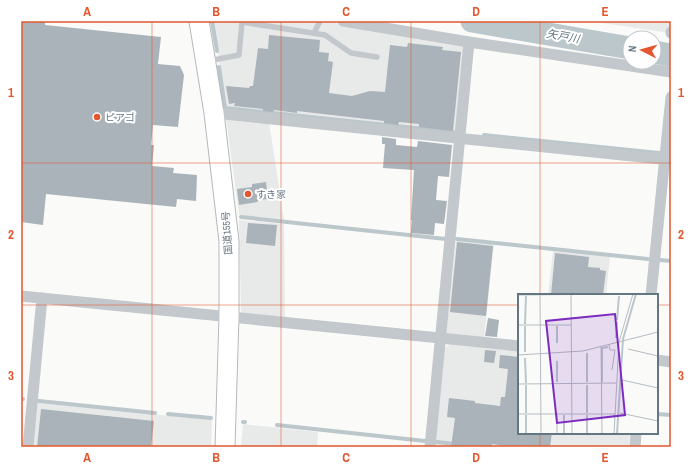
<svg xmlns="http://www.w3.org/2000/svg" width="692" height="468" viewBox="0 0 692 468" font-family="'Archivo Narrow','Noto Sans JP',sans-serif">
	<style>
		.built { fill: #e8e9e9 }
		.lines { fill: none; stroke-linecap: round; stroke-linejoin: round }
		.stream { stroke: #bbc7cb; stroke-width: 4 }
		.river { stroke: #bbc7cb; stroke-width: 23 }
		.building { fill: #aab3b9 }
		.highway-casing { stroke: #b4b9bd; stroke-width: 21 }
		.lane { stroke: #c3c8cc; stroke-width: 5.5 }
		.street { stroke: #c3c8cc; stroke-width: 11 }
		.highway { stroke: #fff; stroke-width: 19 }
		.grid { fill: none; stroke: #e4572e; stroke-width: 1; stroke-opacity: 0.55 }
		.poi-dot { fill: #e4572e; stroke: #fff; stroke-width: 1.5 }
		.labels { text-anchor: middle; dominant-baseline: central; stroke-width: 4; stroke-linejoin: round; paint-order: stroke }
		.poi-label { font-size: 10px; fill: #657683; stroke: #fff; text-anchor: start }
		.street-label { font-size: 10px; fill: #657683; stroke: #fff }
		.water-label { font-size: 11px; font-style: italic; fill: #60757c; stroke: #fff }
		.inset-river { fill: none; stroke: #bbc7cb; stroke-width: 2 }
		.inset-road { fill: none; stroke: #b5bdc2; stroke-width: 1 }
		.view { fill: #7b2cbf; fill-opacity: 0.15; stroke: #7b2cbf; stroke-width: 2 }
		.inset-edge { fill: none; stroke: #657683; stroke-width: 2 }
		.neatline { fill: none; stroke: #e4572e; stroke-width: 1.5 }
		.grid-label { font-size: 13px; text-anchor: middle; font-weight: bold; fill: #e4572e }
	</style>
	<rect width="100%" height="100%" fill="#fafaf8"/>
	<!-- built -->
	<path class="built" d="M213,21H323L464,46L455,131L226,107Z
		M589,21H671V33L663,32Z
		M226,118L269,122L284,220L239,215Z
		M239,220L284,224L285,318L241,313Z
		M456,240L494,244L484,339L446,335Z
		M553,251L610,256L606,295H548Z
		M450,344L519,351V433H630L629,447H435L445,348Z
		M38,403L212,420L211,447H33Z
		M243,424L318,432L317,447H241Z"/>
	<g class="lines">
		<!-- stream -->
		<path class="stream" d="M212,21L217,51
			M219,67L225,108L453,132
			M484,135L659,153
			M241,217L446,239
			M457,239L648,259
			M660,260L671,261
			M21,399H23
			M39,401L155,413
			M168,414L211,418
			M657,414L671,415
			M243,422H245
			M277,425L425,441
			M437,442L456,444"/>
		<!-- river -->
		<path class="river" d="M472,21L630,48
			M654,52L671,55"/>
	</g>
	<!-- building -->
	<path class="building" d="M21,21H45V25L161,37L158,64L180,66L184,75L178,127L153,125L151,145H154L152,166L174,168L173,173L197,175L196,201L177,199L176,207L46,194L43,225L21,222Z
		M269,35L320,40L319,52L329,53L328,61L333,62L329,93L352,96L370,91L385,92L390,45L407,47L408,43L443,47L442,50L461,52L453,131L419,127V124L399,122L398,125L384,123V121L297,111V113L274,110L273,112L263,111V109L234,106L235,103L229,104L226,86L249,88L250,86H253L258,48L268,49Z
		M382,137L396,139V145L417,147L418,141L452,145L449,177L438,176L436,200L447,201L444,224L435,223L434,235L411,233L412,220H411L414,170L383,168L385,144H382Z
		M266,182L268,199L259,200L257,202L239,205L237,189L252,187V184Z
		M248,223L277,225L275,246L246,243Z
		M457,242L493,246L486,316L450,312Z
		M555,253L589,257L588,267L600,268V270L606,271L603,295H551Z
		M488,318L499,320L497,337L485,336Z
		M485,350L496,351L494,363L484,362Z
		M500,355L519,357V433H552L550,447H512L492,444V447H451L455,418L447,417L449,398L475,401V403L500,406L501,397H505L508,369L499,368Z
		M41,409L154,421L151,447H37Z"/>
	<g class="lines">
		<defs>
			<path id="highway" d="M199,21L214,113L229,241V316L225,447"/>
		</defs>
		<!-- highway casing -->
		<use href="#highway" class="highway-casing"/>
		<!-- lane -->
		<path class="lane" d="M314,33L320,21
			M208,61L239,55L242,22L325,35L351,53L377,57"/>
		<!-- street -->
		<path class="street" d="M343,21L469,42L671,72
			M671,33V32
			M214,113L671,160
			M651,295L671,97
			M21,296L519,346
			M657,360L671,362
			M28,447L42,298
			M430,447L469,42
			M635,447L636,433"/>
		<!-- highway -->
		<use href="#highway" class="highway"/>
	</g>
	<!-- grid -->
	<path class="grid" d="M152,21V447M281,21V447M411,21V447M540,21V295M21,163H671M21,305H519M657,305H671M540,433V447"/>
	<!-- markers -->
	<g class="poi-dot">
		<circle cx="97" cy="117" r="4"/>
		<circle cx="248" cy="194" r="4"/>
	</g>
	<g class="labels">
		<!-- poi labels -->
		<g class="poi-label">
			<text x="105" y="117">ピアゴ</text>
			<text x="256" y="194">すき家</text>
		</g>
		<!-- street labels -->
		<g class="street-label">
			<text transform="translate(227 233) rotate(-94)">国道155号</text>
		</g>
		<!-- water labels -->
		<g class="water-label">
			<text transform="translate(563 36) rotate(10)">矢戸川</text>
		</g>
	</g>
	<!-- overview -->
	<g transform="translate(518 294)">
		<rect width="140" height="140" fill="#fafaf8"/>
		<path class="inset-river" d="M99,26L101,2M7,30L8,2M7,32V58M39,32V49M98,44L99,28M69,59V88M7,64L8,89M39,67V88M84,88V54L90,53M8,91V119M69,91V119M8,121V140M46,121V140M69,121V140M99,140L105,45L118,0"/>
		<path class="inset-road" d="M22,0L23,140M53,0L54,140M0,1L101,0M0,31H22M22,31H53M91,51L92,56H97L94,76M83,53L84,140M110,55L140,62M0,61L65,57L140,38M104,86L140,94M0,90L98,89M102,119L140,127M0,120H97M39,120V140M96,140L101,48L115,0"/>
		<path class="view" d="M97,20L107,121L39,129L28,27Z"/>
		<rect width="140" height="140" class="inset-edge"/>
	</g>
	<!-- border -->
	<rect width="692" height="468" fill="none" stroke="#ffffff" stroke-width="44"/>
	<!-- north arrow -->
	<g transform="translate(642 50) rotate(276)"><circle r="19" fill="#ffffff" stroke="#c1c8cd"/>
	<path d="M0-3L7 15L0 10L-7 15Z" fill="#e4572e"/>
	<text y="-6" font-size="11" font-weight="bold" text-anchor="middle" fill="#657683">N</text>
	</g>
	<rect x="22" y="22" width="648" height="424" class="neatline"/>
	<g class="grid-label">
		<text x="87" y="16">A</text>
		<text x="216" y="16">B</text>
		<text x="346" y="16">C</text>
		<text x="476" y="16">D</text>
		<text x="605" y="16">E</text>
		<text x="11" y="97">1</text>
		<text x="681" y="97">1</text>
		<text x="11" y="239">2</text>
		<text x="681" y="239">2</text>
		<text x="11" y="380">3</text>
		<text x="681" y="380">3</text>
		<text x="87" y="462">A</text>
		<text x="216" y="462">B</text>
		<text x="346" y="462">C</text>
		<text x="476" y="462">D</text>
		<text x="605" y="462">E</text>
	</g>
</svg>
